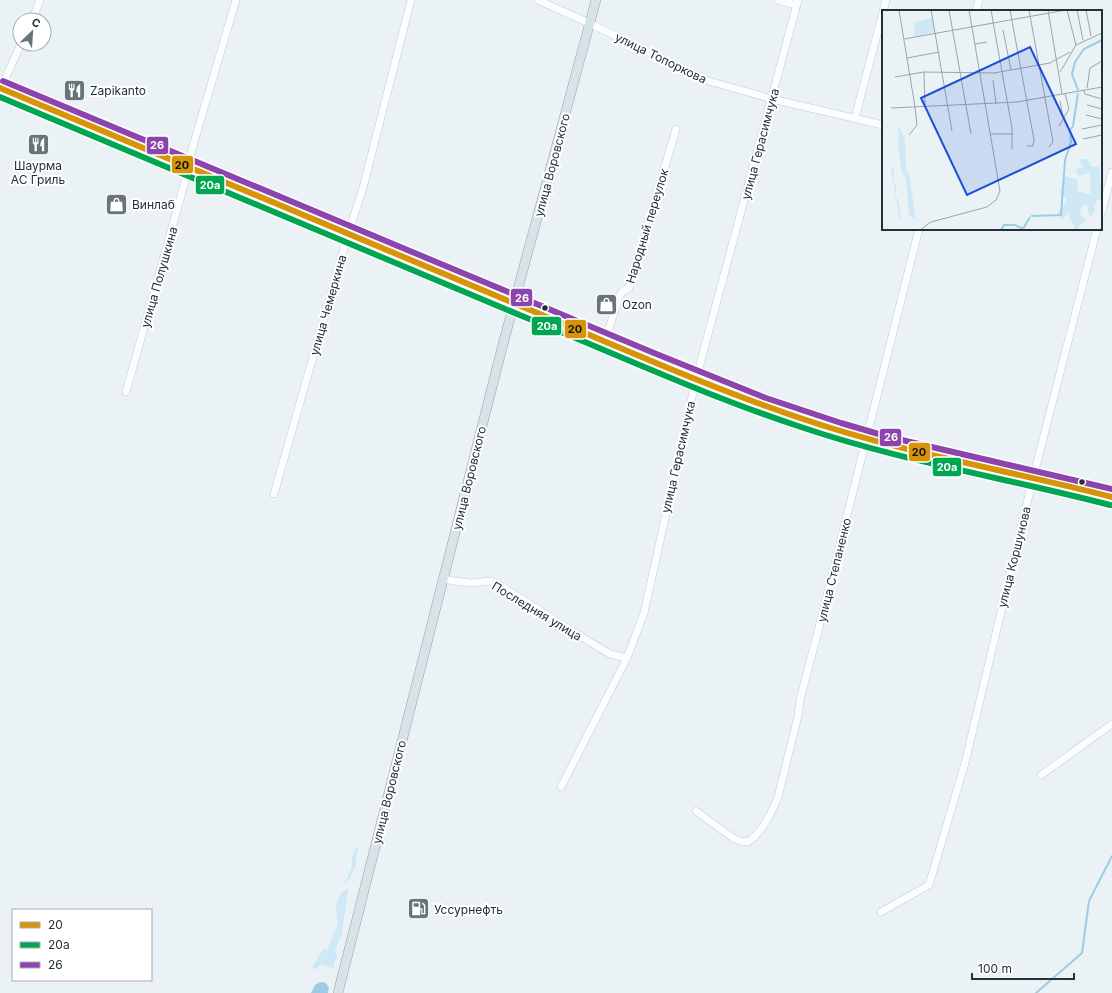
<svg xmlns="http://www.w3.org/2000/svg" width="1112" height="993" viewBox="0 0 1112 993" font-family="Inter,sans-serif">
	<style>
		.green { fill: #cee8f5 }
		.water { fill: #9dcde5 }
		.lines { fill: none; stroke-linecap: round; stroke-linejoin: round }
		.stream { stroke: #9dcde5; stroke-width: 2 }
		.minor-casing { stroke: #c2cdd3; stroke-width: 8 }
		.major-casing { stroke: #8ea3ac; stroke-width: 10 }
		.minor { stroke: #fcfdfe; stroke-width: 7 }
		.major { stroke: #d8e3e8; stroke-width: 9 }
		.bus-1-casing { stroke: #fff; stroke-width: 9 }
		.bus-2-casing { stroke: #fff; stroke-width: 9 }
		.bus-3-casing { stroke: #fff; stroke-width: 9 }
		.bus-1 { stroke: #d79409; stroke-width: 6 }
		.bus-2 { stroke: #00a651; stroke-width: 6 }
		.bus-3 { stroke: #8e44ad; stroke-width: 6 }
		.bus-dot { fill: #213139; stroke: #fff; stroke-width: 1.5 }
		.labels { text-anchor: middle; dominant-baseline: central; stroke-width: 4; stroke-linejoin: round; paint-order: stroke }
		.street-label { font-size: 12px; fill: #213139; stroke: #fff }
		.poi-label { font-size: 12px; fill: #213139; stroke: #fff; text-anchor: start }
		.inset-river { fill: none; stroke: #9dcde5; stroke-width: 2 }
		.inset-road { fill: none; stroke: #9aa5aa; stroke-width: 1 }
		.view { fill: #1d4ed8; fill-opacity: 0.15; stroke: #1d4ed8; stroke-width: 2 }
		.inset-edge { fill: none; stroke: #213139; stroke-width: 2 }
		.line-badge { stroke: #fff; stroke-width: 1.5 }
		.badge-label { font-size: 11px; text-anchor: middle; font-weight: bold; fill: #fff }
		.pale-badge-label { font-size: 11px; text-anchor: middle; font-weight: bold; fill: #111 }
	</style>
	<rect width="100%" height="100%" fill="#eaf2f6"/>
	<!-- green -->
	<path class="green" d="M359,846L356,857V865L348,881L344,884C346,880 349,874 351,869C353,861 351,850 359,846Z
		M348,888L342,934L335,949L337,955L333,968L321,965L314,970L313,966C317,960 320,954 324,948L327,951L338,923L336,911L337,901L341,893Z"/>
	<!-- water -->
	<path class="water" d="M320,982L326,983L329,988L328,993H311L315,985Z"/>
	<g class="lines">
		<!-- stream -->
		<path class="stream" d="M1036,993L1082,953L1089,901L1112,856"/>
		<defs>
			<path id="minor" d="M538,0L589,23L705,80L772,99L883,125
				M778,0L797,5
				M883,11L886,0
				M976,11L979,0
				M32,20L40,0
				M1,88L21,44
				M855,118L883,12
				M1101,214L1112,172
				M605,341L619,297L623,291L629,288L676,129
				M126,392L184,185L187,166L236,0
				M274,494L348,234L363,188L411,0
				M444,579L454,581L471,583L491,581L503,587L580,636L610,654L627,658
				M1041,775L1112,724
				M561,787L627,658L644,613L696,379L798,0
				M696,811L733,838L740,841L748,842C763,831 771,814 778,797L798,716L800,700L819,627L919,229
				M881,912L929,885L965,763L1033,478L1097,229"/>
			<path id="major" d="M0,88C180,163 359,240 539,314C638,355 737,400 839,431C902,450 967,464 1031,478C1058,483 1085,490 1112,497
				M338,993L503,344L596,0"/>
		</defs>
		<!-- minor casing -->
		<use href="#minor" class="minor-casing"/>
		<!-- major casing -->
		<use href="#major" class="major-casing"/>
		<!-- minor -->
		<use href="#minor" class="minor"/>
		<!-- major -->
		<use href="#major" class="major"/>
		<defs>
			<path id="bus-1" d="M0,88C174,161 348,235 523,307C615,345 705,386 800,418C902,453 1008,470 1112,497"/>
			<path id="bus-2" d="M0,97C174,169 348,244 522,316C614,353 704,395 798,426C900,461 1006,478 1110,505"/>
			<path id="bus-3" d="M3,81L654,353L766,398L841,423L889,437L1112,489"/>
		</defs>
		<!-- bus-1 casing -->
		<use href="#bus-1" class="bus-1-casing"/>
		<!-- bus-2 casing -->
		<use href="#bus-2" class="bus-2-casing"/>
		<!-- bus-3 casing -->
		<use href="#bus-3" class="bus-3-casing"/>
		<!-- bus-1 -->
		<use href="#bus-1" class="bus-1"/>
		<!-- bus-2 -->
		<use href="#bus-2" class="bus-2"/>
		<!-- bus-3 -->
		<use href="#bus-3" class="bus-3"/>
	</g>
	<!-- icons -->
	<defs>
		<symbol id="restaurant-square" viewBox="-11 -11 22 22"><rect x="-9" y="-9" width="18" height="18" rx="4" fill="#67757b" stroke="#fff"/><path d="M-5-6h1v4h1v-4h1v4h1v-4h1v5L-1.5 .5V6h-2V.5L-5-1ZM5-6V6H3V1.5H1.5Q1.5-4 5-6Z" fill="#fff"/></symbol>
		<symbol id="shop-square" viewBox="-11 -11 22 22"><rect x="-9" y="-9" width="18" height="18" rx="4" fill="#67757b" stroke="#fff"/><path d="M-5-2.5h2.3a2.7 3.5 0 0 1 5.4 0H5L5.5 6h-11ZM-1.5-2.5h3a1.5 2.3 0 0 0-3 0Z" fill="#fff"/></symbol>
		<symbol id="fuel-square" viewBox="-11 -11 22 22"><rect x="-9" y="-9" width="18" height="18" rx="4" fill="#67757b" stroke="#fff"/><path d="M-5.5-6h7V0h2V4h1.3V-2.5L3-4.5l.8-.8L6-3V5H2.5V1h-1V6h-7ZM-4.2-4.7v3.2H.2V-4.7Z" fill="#fff"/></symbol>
	</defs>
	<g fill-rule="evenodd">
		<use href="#restaurant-square" x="62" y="78" width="25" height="25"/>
		<use href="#restaurant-square" x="26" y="132" width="25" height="25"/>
		<use href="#shop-square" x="104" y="192" width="25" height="25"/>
		<use href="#shop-square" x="594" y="292" width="25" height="25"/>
		<use href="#fuel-square" x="406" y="896" width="25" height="25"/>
	</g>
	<!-- markers -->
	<g class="bus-dot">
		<circle cx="545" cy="308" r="3.5"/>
		<circle cx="1082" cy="482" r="3.5"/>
	</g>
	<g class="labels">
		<!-- street labels -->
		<g class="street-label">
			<text transform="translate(661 58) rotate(26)">улица Топоркова</text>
			<text transform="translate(760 144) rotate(-75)">улица Герасимчука</text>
			<text transform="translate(552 165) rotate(-75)">улица Воровского</text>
			<text transform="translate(647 226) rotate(-73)">Народный переулок</text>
			<text transform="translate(159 277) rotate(-74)">улица Полушкина</text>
			<text transform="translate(328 305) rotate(-74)">улица Чемеркина</text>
			<text transform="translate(678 457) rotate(-77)">улица Герасимчука</text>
			<text transform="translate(469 478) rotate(-76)">улица Воровского</text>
			<text transform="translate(1014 557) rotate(-76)">улица Коршунова</text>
			<text transform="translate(834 570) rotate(-76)">улица Степаненко</text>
			<text transform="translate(537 611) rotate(31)">Последняя улица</text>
			<text transform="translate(389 792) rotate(-76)">улица Воровского</text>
		</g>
		<!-- poi labels -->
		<g class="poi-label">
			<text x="90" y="90">Zapikanto</text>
			<text x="38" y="165" text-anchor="middle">Шаурма<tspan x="38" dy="14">АС Гриль</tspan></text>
			<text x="132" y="204">Винлаб</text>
			<text x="622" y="304">Ozon</text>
			<text x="434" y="909">Уссурнефть</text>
		</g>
	</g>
	<!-- overview -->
	<g transform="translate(882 10)">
		<rect width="220" height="220" fill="#eaf2f6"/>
		<path d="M50,8L53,22L30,27L33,23L32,12ZM16,116L23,128L24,161L27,163L34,210L27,205L24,167L20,163L17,144ZM197,149H205L210,157H217L220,189L214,190L215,195L212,196L213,200L210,206L207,205L205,195L199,197L198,205L204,209L194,220L185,203L181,210L175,204L185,191L184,188L178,185L182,166L196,170L195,181L207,184L209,182L208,162L197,166L194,162V159L201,157ZM8,154L12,161L11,170L14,176V188L16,189L19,208L18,211L12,176Z" fill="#cee8f5"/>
		<path class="inset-river" d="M196,80L190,64L193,52L202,39L220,30M149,206L179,205L183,150L189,132L188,120L191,116L196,83M119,220L122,215H133L141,219L148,207"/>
		<path class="inset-road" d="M17,0L33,97M49,0L70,121M67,0L89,124M109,0L130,118V139M128,0L152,130L151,136H145M147,0L171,132L167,137M166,0L180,84M185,0L194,35M195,0L201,30M204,0L209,26M121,20L129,60M22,29L184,0M93,34L105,32M25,48L57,42M42,62L43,96M178,62L194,35L220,23M13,67L42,62L112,63L168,53L188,42M111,70L114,94M205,78L208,58L220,51M202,80L203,84L220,89M178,91L181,107M205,95L220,99M9,98L135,92L220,77M204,105L220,109M177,116L187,99L183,83M200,119L220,115M109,124H131M27,125L35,115L33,97M201,129L220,125M38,220L49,212L105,197L114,190L118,181L87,0"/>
		<path class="view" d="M148,37L194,134L85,185L39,88Z"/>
		<rect width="220" height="220" class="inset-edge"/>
	</g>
	<g class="line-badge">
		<rect x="146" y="136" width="23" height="19" rx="4" fill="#8e44ad"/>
		<rect x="171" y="155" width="23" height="19" rx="4" fill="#d79409"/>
		<rect x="195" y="175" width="30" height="20" rx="4" fill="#00a651"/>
		<rect x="510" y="288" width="23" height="19" rx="4" fill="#8e44ad"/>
		<rect x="531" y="316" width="31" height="20" rx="4" fill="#00a651"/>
		<rect x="564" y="319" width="23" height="20" rx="4" fill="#d79409"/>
		<rect x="879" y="428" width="23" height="19" rx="4" fill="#8e44ad"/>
		<rect x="908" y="442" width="23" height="20" rx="4" fill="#d79409"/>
		<rect x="932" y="457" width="30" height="20" rx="4" fill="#00a651"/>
	</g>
	<g class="badge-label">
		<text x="157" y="149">26</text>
		<text x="210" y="189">20а</text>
		<text x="522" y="302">26</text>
		<text x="547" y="330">20а</text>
		<text x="891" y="441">26</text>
		<text x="947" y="471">20а</text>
	</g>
	<g class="pale-badge-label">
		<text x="182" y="169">20</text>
		<text x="575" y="333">20</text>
		<text x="919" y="456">20</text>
	</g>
	<!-- legend -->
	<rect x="12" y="909" width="140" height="72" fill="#ffffff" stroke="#a6adb0"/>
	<rect x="20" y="922" width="20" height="6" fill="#d79409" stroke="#a6adb0"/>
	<text x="48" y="929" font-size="12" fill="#213139">20</text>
	<rect x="20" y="942" width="20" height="6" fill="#00a651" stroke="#a6adb0"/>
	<text x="48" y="949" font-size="12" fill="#213139">20а</text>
	<rect x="20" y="962" width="20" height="6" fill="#8e44ad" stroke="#a6adb0"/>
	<text x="48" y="969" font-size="12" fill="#213139">26</text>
	<!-- north arrow -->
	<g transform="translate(32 32) rotate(25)"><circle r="19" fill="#ffffff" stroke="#a6adb0"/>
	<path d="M0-3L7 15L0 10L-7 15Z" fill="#67757b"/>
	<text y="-6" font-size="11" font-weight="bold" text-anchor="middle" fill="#213139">С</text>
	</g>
	<!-- scale -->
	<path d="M972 973v6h102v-6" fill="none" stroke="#213139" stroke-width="2"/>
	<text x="978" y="973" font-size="12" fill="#213139" stroke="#ffffff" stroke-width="3" paint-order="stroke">100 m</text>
</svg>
